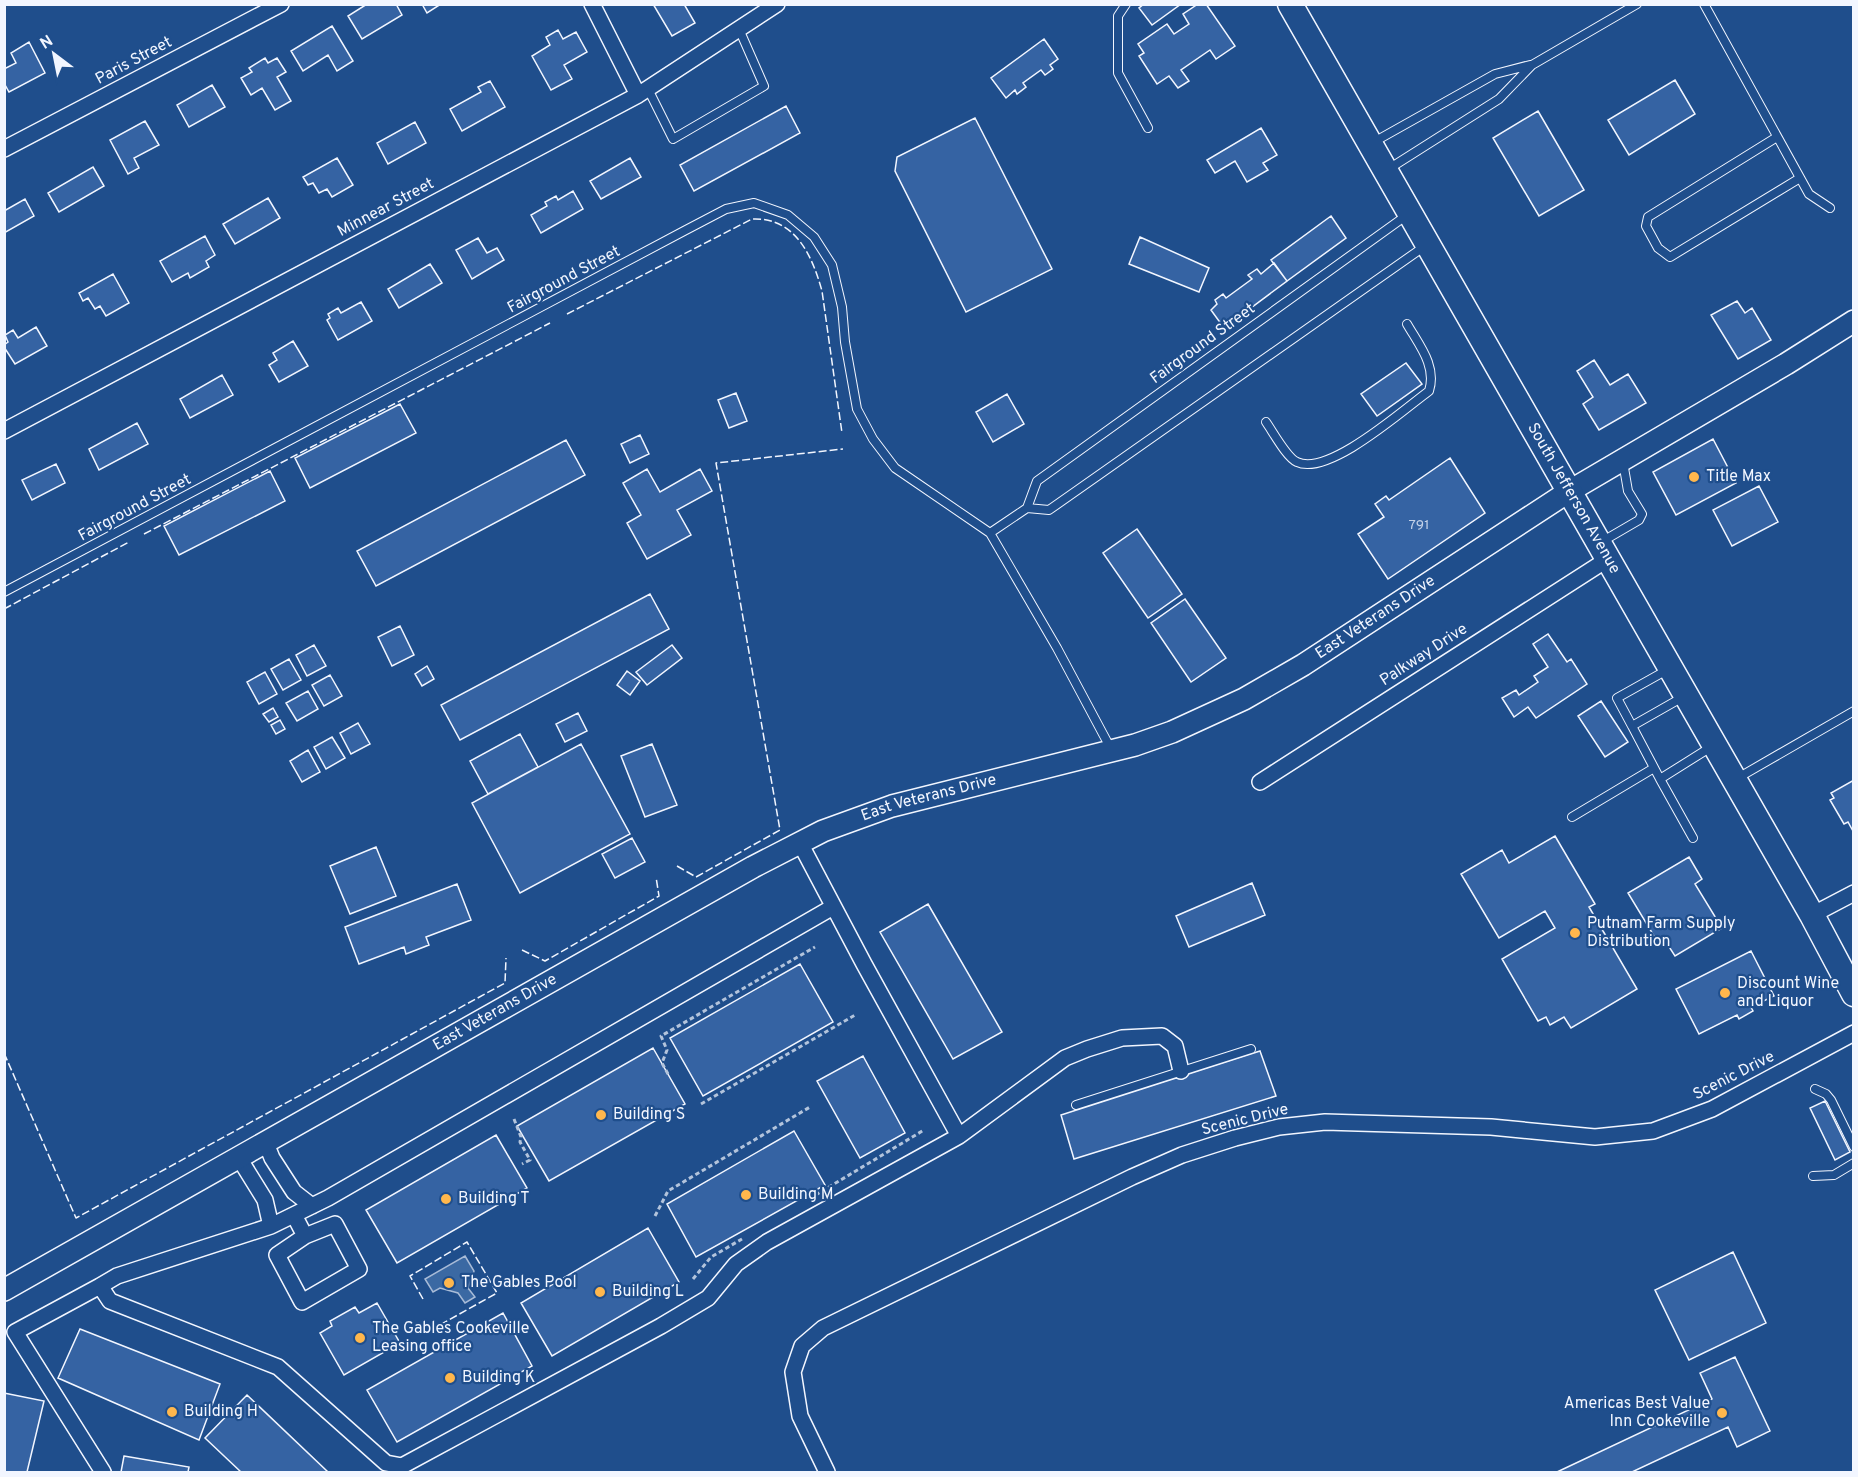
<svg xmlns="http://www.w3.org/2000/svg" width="1858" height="1477" viewBox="0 0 1858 1477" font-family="Overpass,sans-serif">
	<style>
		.water { fill: #3b69a3; stroke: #a8bbd7; stroke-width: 1.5 }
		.building { fill: #3563a3; stroke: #f2f6ff; stroke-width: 1.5 }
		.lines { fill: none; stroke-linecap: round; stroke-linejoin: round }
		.lane-casing { stroke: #f2f6ff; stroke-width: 10 }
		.street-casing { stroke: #f2f6ff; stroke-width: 18 }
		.secondary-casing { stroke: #f2f6ff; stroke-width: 24 }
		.primary-casing { stroke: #f2f6ff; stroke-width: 27 }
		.path { stroke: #b3c4dc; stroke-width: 3; stroke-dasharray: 4.5 3; stroke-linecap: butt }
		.lane { stroke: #1f4e8c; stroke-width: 8 }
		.street { stroke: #1f4e8c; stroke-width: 15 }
		.secondary { stroke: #1f4e8c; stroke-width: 21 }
		.primary { stroke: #1f4e8c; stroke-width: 24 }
		.fence { stroke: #f2f6ff; stroke-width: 1.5; stroke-dasharray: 8 3; stroke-linecap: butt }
		.poi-dot { fill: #ffb74d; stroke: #1f4e8c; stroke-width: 2 }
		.labels { text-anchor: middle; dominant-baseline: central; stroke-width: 4.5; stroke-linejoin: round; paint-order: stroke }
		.number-label { font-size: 14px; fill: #c3d1e8 }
		.street-label { font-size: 16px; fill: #f2f6ff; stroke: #1f4e8c }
		.poi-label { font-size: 16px; fill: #f2f6ff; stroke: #1f4e8c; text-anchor: start }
	</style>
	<rect width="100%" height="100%" fill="#1f4e8c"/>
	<!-- water -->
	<path class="water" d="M465,1256L474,1271L468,1288L475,1297L465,1303L458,1293L440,1288L433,1292L425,1279Z"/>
	<!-- building -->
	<path class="building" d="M367,4H396L402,15L362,39L348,16Z
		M422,4H441L427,13Z
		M653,4H684L695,23L672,36Z
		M1144,4H1181L1152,25L1139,8Z
		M1198,4H1206L1235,46L1216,59L1210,50L1181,70L1189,81L1178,88L1169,76L1157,84L1139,56L1144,53L1138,44L1167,24L1174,34L1189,24L1183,14Z
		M332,26L353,61L337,71L328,55L303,71L291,51Z
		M558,30L563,39L576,32L587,52L564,65L572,79L551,90L532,56L550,45L546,37Z
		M1044,39L1058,59L1050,65L1053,69L1045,75L1041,70L1023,83L1026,87L1017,94L1015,90L1006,98L991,78Z
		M29,42L45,73L9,92L4,83V69L16,63L11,53Z
		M265,58L268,63L277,58L286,72L277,77L291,101L275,110L262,88L251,95L241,78L252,72L249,68Z
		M1675,80L1695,114L1629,155L1608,120Z
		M490,81L505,107L462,131L450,109L481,92L478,87Z
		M212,85L225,107L189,127L177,105Z
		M786,106L800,133L694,191L680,165Z
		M1538,111L1584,190L1539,216L1493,138Z
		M975,118L1052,269L966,312L895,171L897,157Z
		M145,121L159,145L134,158L139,168L128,174L110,140Z
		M415,122L426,143L388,164L377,143Z
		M1261,128L1277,155L1263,163L1268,170L1247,182L1235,161L1215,173L1207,160Z
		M337,158L353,185L332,197L327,189L319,193L313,183L308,185L303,177Z
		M630,158L641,177L601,199L590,181Z
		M93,167L104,186L59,212L48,193Z
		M573,191L583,209L541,233L531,215L547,206L545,202L556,196L558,200Z
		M268,198L280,218L235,244L223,224Z
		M25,199L34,216L4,233V211Z
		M1331,216L1346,238L1287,281L1271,260Z
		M205,236L215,255L206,261L209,267L190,278L188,273L172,282L160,261Z
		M1140,237L1209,268L1199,292L1129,264Z
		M478,238L487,253L497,248L504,260L472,279L456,250Z
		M1274,263L1287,281L1224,328L1211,310L1217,304L1215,300L1223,294L1226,298L1252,279L1248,275L1257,269L1261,274Z
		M430,264L442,283L399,308L388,289Z
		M113,274L129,303L106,316L100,306L95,309L88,298L83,301L79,293Z
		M1737,301L1745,313L1752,308L1771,340L1738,359L1711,315Z
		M361,302L372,321L338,340L327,320L330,318L328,314L338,308L341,313Z
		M36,327L47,346L15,364L4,347V345L8,342L5,335L13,330L18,338Z
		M293,341L308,366L279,382L269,365L277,360L273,353Z
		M1594,360L1610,385L1628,374L1646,403L1599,430L1583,404L1593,397L1577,371Z
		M1406,363L1422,384L1377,416L1361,394Z
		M222,375L233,395L190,418L180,399Z
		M736,393L747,421L729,428L718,400Z
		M1007,394L1024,424L993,442L976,412Z
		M400,404L416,433L310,488L295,458Z
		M137,423L148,444L99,470L89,449Z
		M640,435L649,454L630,463L621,444Z
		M1713,439L1736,483L1676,515L1653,472Z
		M566,440L585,475L376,586L357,551Z
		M1450,458L1485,513L1388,579L1358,534L1384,517L1375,504L1386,496L1389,500Z
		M56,464L65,483L32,500L22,480Z
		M647,469L660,492L700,469L712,491L677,510L691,535L647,559L627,523L641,515L623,483Z
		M270,471L285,501L179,555L164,526Z
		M1759,486L1778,522L1732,546L1713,510Z
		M1137,529L1182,594L1148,618L1103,553Z
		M650,594L669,629L460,740L441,705Z
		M1185,599L1226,658L1191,682L1151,623Z
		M400,626L414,655L392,666L378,637Z
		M1548,634L1567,662L1571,659L1587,684L1536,718L1528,707L1514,717L1502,698L1516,690L1519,695L1538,682L1534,676L1548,667L1533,644Z
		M314,645L326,666L307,676L296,655Z
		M672,645L682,658L647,685L636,672Z
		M289,659L301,680L283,690L271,669Z
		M427,666L434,679L422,686L415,674Z
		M627,671L640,681L630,695L617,685Z
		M265,672L277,694L259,704L247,682Z
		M330,675L342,696L324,706L312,685Z
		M308,691L318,709L297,721L286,703Z
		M1601,701L1628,742L1605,757L1578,716Z
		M273,708L278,717L269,722L263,714Z
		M578,713L587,731L565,742L556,724Z
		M280,720L285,729L276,734L271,725Z
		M358,723L370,744L351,754L340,733Z
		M520,734L538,767L488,794L470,761Z
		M332,737L345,758L326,769L314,747Z
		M581,744L630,834L520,893L472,803Z
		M652,744L677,805L645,817L621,756Z
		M308,750L320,772L302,782L290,761Z
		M1854,780V833L1848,822L1844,824L1830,800L1834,798L1831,793Z
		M1555,836L1595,904L1589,907L1637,989L1571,1028L1564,1017L1550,1025L1546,1017L1538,1021L1502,959L1555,928L1545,911L1499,938L1461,874L1502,850L1509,863Z
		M632,838L645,862L615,878L602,854Z
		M376,847L396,896L350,914L330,866Z
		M1689,857L1702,879L1695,884L1722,928L1675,956L1666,942L1660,946L1628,893Z
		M1252,883L1265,915L1189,947L1176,916Z
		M457,884L471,920L426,937L429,945L406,954L404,947L359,964L345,927Z
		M928,904L1002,1032L953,1059L880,932Z
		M1751,951L1774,996L1751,1007L1753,1011L1739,1019L1737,1015L1699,1034L1676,989Z
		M800,964L833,1022L703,1096L670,1038Z
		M653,1048L685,1104L549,1181L517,1126Z
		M1260,1051L1276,1096L1074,1159L1061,1115Z
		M863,1056L905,1133L860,1158L817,1081Z
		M1825,1101L1850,1152L1835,1160L1810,1108Z
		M794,1131L825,1185L696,1257L667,1204Z
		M496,1135L527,1188L397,1263L366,1210Z
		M648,1228L679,1282L552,1356L521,1303Z
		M1733,1252L1766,1323L1689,1360L1655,1290Z
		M377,1303L400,1343L344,1375L320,1333L332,1326L330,1321L355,1307L359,1313Z
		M503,1313L532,1366L397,1442L367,1390Z
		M80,1329L220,1384L199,1440L58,1378Z
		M1735,1357L1770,1431L1737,1447L1728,1427L1632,1472H1557L1712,1399L1700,1373Z
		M4,1393L44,1401L27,1472H4Z
		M247,1395L328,1472H241L205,1438Z
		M124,1456L189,1467L188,1472H121Z"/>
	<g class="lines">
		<defs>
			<path id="lane" d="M1126,4L1118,16V73L1148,128
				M1704,4L1809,194L1830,208
				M648,89L673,139L764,86L739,29
				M1777,137L1648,217L1646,226L1658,248L1670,257L1800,178
				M1372,143L1495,74L1530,65
				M1387,170L1499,99L1532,65L1637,4
				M1266,422C1273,432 1287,458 1297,462C1328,477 1403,410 1429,391C1437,366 1419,345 1407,324
				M1027,508L1049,510L1425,246
				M990,533L1027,508L1037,481L1407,215
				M1603,541L1639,520L1642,514L1628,491L1623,462
				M4,592L684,231L726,209L754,203L788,215L814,237L832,265L842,307L845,342L857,409L873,439L895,468L990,533L1057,648L1111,749
				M1667,670L1617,698L1632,726L1683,697
				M1632,726L1660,779L1711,747
				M1660,779L1693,838
				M1736,779L1854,711
				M1572,817L1654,768
				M1815,1089L1826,1094L1831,1100L1854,1147
				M1076,1105L1251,1049
				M1813,1176L1834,1175L1854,1163"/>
			<path id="street" d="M592,4L638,95
				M4,149L281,4
				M4,431L638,95L777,4
				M1260,782L1608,559
				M800,843L864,964L959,1136
				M1812,915L1854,893
				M266,1143L272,1158L294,1192L312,1206
				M239,1158L265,1200L271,1226L117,1276L100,1286L110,1301L278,1367L386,1463L402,1466L661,1326L708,1298L736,1264L767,1242L959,1136L1065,1058L1087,1049L1122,1038L1162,1036L1175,1046L1181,1071
				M294,1215L305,1236L277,1255L302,1302L359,1269L335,1224L305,1236
				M271,1226L328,1198L833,907
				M100,1286L15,1332L103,1472
				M827,1472L800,1416L793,1372L802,1346L823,1328L1132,1177L1182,1155L1235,1138L1279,1127L1325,1122L1491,1127L1595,1137L1653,1131L1712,1109L1854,1033"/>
			<g id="secondary">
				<path id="s1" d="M4,1290L753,867L823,831L892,806L1135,745L1172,732L1244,699L1303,665L1568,492L1786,364L1854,321"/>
			</g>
			<g id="primary">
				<path id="s2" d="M1290,4L1812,915L1854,994"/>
			</g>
		</defs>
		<!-- lane casing -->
		<use href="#lane" class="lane-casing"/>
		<!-- street casing -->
		<use href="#street" class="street-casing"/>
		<!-- secondary casing -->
		<use href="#secondary" class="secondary-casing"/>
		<!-- primary casing -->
		<use href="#primary" class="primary-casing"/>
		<!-- path -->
		<path class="path" d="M668,1074L662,1063L667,1050L661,1036L815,947
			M701,1104L855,1015
			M514,1119L521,1137L520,1142L530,1160L522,1164
			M809,1199L924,1130
			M655,1216L668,1191L810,1107
			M693,1279L711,1257L742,1239"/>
		<!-- lane -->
		<use href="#lane" class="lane"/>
		<!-- street -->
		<use href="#street" class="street"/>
		<!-- secondary -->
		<use href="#secondary" class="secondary"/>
		<!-- primary -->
		<use href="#primary" class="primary"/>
		<!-- fence -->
		<path class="fence" d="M567,314L752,219C795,217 812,255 822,291L842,433
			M144,534L550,323
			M4,609L129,542
			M677,866L696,877L780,830L716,463L843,449
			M522,950L545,961L659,896L656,877
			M4,1053L76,1218L505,983L506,958
			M423,1299L410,1276L467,1242L497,1293L438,1326"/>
	</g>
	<!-- markers -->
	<g class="poi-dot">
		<circle cx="1694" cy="477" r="6"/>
		<circle cx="1575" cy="933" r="6"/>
		<circle cx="1725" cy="993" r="6"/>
		<circle cx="601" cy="1115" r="6"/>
		<circle cx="746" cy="1195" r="6"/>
		<circle cx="446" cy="1199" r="6"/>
		<circle cx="449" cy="1283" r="6"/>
		<circle cx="600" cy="1292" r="6"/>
		<circle cx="360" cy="1338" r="6"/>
		<circle cx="450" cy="1378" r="6"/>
		<circle cx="172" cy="1412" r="6"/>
		<circle cx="1722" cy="1413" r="6"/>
	</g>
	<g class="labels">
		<!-- number labels -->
		<g class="number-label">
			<text x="1419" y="525">791</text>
		</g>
		<!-- street labels -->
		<g class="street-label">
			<text transform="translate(134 61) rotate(-28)">Paris Street</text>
			<text transform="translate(386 208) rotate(-28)">Minnear Street</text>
			<text transform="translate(564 280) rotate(-28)">Fairground Street</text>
			<text transform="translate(1203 344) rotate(-36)">Fairground Street</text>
			<text stroke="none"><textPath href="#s2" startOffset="570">South Jefferson Avenue</textPath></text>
			<text transform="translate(135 508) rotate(-28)">Fairground Street</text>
			<text stroke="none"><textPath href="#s1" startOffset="1536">East Veterans Drive</textPath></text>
			<text transform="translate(1424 655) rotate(-33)">Palkway Drive</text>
			<text stroke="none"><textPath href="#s1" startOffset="1050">East Veterans Drive</textPath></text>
			<text stroke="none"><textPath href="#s1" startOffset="564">East Veterans Drive</textPath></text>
			<text transform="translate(1734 1076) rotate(-27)">Scenic Drive</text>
			<text transform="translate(1245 1120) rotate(-14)">Scenic Drive</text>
		</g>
		<!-- poi labels -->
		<g class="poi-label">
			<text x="1706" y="477">Title Max</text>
			<text x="1587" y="924">Putnam Farm Supply<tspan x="1587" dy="18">Distribution</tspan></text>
			<text x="1737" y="984">Discount Wine<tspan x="1737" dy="18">and Liquor</tspan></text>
			<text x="613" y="1115">Building S</text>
			<text x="758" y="1195">Building M</text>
			<text x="458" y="1199">Building T</text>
			<text x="461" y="1283">The Gables Pool</text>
			<text x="612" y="1292">Building L</text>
			<text x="372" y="1329">The Gables Cookeville<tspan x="372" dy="18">Leasing office</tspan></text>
			<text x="462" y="1378">Building K</text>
			<text x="1710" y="1404" text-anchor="end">Americas Best Value<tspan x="1710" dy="18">Inn Cookeville</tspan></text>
			<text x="184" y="1412">Building H</text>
		</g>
	</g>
	<!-- border -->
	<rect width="1858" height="1477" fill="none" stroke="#f2f6ff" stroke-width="12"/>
	<!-- north arrow -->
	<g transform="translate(54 54) rotate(328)" stroke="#1f4e8c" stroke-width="4.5" paint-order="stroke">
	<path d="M0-4.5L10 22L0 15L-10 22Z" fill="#f2f6ff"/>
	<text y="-9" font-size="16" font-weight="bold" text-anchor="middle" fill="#f2f6ff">N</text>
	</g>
</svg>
